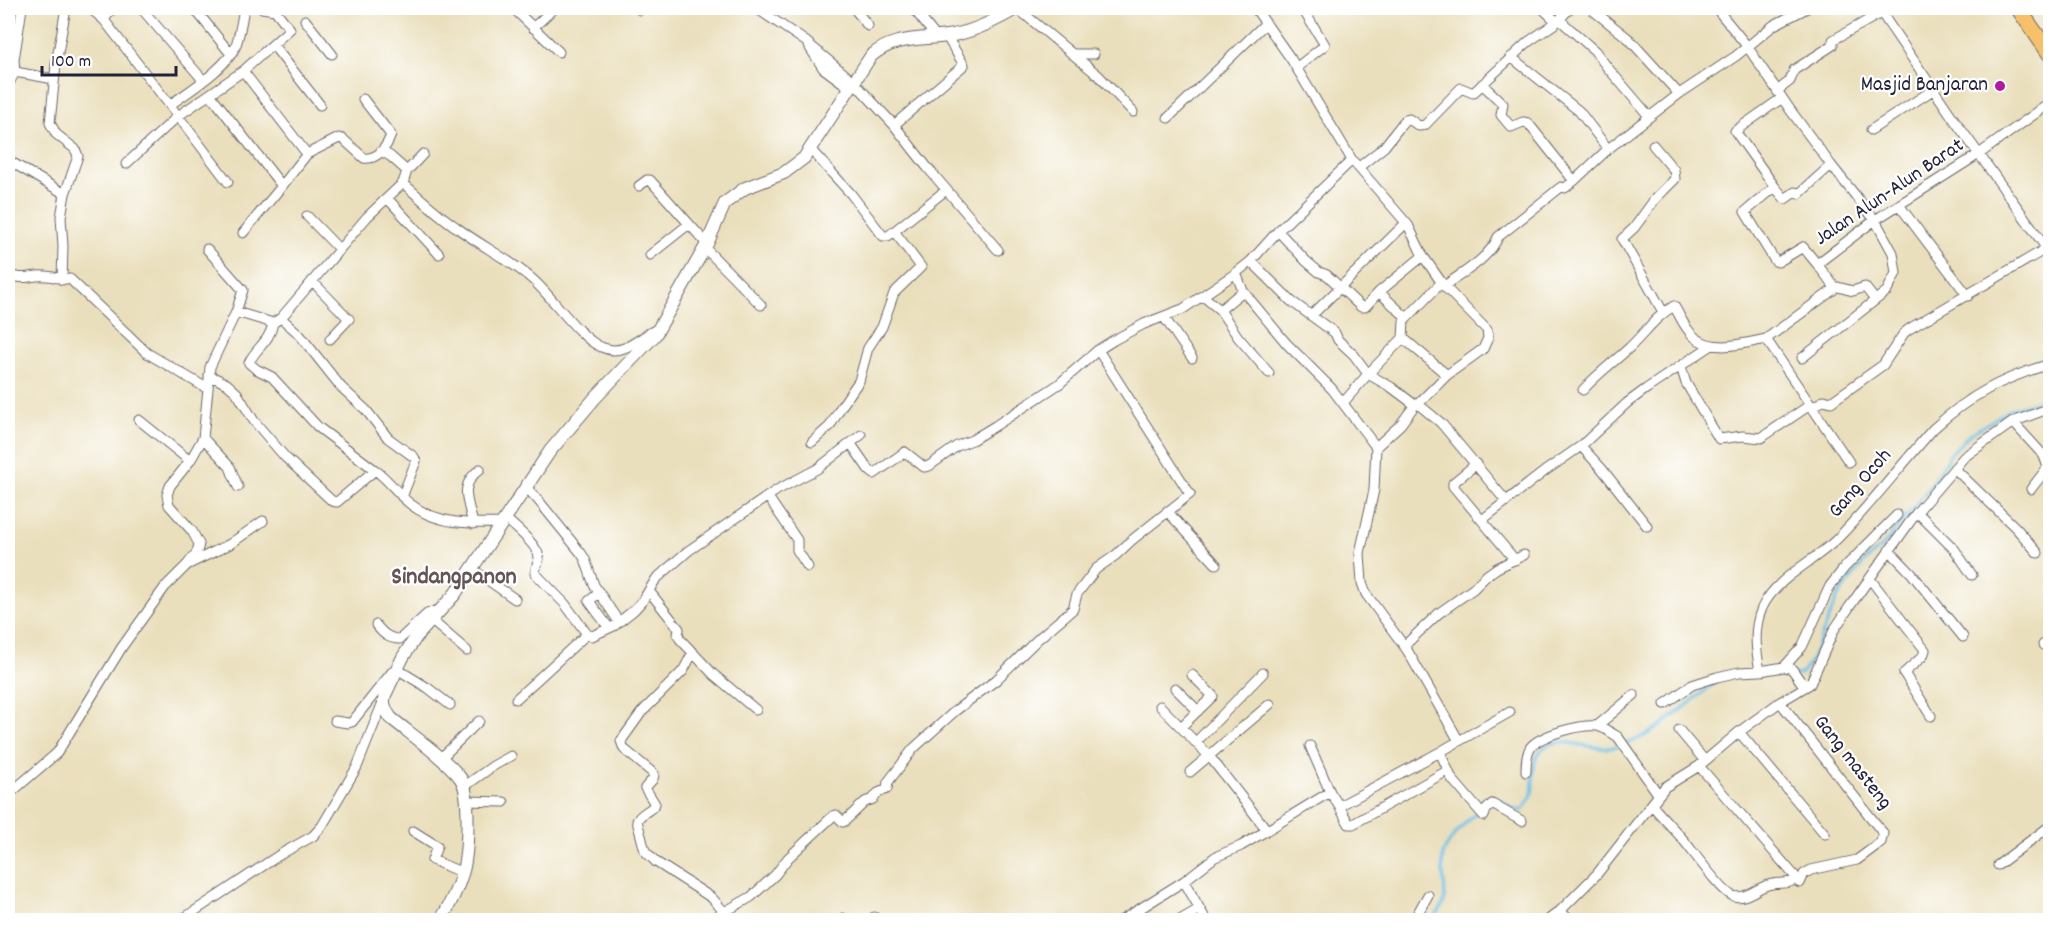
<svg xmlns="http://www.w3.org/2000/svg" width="2058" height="928" viewBox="0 0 2058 928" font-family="Dekko,sans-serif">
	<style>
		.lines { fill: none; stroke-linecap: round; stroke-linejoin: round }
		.stream { stroke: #6ec0e9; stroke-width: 3 }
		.minor-casing { stroke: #686468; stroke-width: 11 }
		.tertiary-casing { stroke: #686468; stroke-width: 14 }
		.primary-casing { stroke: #686468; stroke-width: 17 }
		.minor { stroke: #fff; stroke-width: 9 }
		.tertiary { stroke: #fff; stroke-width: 12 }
		.primary { stroke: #f6c16b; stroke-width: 15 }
		.poi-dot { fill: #b5179e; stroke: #fff; stroke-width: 2 }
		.labels { text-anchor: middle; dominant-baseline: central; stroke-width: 4.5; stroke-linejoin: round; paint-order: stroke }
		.poi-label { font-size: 21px; fill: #22223b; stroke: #fff; text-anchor: end }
		.street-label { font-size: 21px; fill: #22223b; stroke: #fff }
		.quarter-label { font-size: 24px; font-weight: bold; fill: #655656; stroke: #fff }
	</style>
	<rect width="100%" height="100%" fill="#fff"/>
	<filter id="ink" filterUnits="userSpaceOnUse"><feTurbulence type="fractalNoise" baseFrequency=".0167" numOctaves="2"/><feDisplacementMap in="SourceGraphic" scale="12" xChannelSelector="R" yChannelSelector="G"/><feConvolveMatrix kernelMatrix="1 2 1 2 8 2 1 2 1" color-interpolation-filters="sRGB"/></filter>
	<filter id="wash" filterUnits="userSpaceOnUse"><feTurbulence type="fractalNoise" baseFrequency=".008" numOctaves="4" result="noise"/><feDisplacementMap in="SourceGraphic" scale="24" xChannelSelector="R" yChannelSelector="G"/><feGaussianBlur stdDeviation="1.35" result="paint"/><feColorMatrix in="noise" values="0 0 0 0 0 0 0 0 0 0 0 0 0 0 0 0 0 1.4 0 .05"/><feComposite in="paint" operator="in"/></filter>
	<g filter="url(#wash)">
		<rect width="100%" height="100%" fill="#eadfbc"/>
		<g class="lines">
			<!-- stream -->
			<path class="stream" d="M1772,673H1785L1791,677L1802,673L1811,661L1838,596L1864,562L1882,547L1932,484L1951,453L1970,434L2011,409L2050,398
				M1734,678L1748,676
				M1431,920C1456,899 1439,882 1443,855C1445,841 1482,805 1495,797L1515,810H1523C1526,805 1530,800 1532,794C1535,776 1529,756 1548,745C1562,736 1595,752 1615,747C1657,737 1685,704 1718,681"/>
		</g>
	</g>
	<g filter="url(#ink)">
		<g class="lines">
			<defs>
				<path id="minor" d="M22,8L14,60L15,72L54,79
					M90,8L104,20L178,116L243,71L290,29L275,10L262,8
					M141,8L203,80
					M194,8L230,53
					M513,8L559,52
					M756,8L805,41L854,82L894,125L927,167L998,250
					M854,8L868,26
					M913,8L936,37
					M1017,8L1099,76L1133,112
					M1255,8L1291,59L1352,160L1278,231L1251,261L1291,301L1335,333L1338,340L1354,355L1368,374L1403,338L1404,321L1407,318L1379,292L1365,307H1361L1327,275L1319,272L1306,261L1278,231
					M1542,8L1557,22L1570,8
					M1590,8L1629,39L1679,94
					M1716,8L1747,46L1791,111L1831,165L1875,220L1893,253L1896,273L1887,291L1802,358
					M1878,8L1953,118L2050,253
					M640,10L643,8
					M104,20L112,8
					M305,20L332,54
					M1560,20L1595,51L1607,67L1649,116
					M533,28L554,8
					M273,45L320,105
					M810,48L823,68L850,88
					M1072,54H1094
					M1511,57L1579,111L1608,149
					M1296,68L1325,45L1302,8
					M8,70L15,72L8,85
					M243,71L307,154
					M1777,91L1790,81L1794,70L1833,45V40L1881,13
					M210,94L282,186L307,154L339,138L343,139L364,158C378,160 387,146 391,135L363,99
					M170,105C189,91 228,67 236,45C240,33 242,20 244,8
					M1168,118L1266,23
					M894,125L964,65L947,37
					M1871,130L1933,90
					M1653,145L1674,170L1675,179L1655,199L1634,228L1622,239L1663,312
					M811,150L851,194L883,236H888L946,190
					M8,160L65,194
					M126,164L178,116L228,182
					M1359,167L1384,147L1405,120L1409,119L1419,126L1425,125L1461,88L1473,93L1528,42L1557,22
					M407,171L423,154
					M1574,181L1608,149L1679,94L1736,56L1774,25L1807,8
					M403,183C420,198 437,214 456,227C481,246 509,259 532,279C552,296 579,338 601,347C623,357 637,339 655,330
					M639,186L647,180H650L707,244
					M1775,187L1735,131L1782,98
					M387,198L439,254
					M1899,205L1968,296
					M307,216L339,249
					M243,233L282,186
					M705,248L761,305
					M207,249L243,290L236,312
					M650,255L689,224
					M1817,264L1803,247L1778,262L1775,261L1745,212L1775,187L1785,199L1795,192L1799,194L1831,165
					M8,274C24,282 31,274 46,276C54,276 61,280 70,279L147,353L208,389L210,367L236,312L273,323L281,318L367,217L403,183L407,171L390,156L381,151
					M62,280L63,246L61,217L65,194L78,156L75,149L56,134L50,123L56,64L66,8
					M312,281L349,319L330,339
					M1444,286C1461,274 1490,258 1498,237L1561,187L1565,188L1574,181L1528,123L1523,122L1511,127L1501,115L1503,104L1482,84
					M1834,286L1853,291L1865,287L1875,300
					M1379,292L1423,256
					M1203,296L1220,310L1238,337L1269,373
					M1220,310L1243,291L1236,273
					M1312,315L1406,223
					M1164,317L1192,358
					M281,318L299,334L341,387L366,410L388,438L414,457L416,461L402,497
					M1407,318L1441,283
					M273,323C270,342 255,348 249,363L256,369L272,377L318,427L375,470
					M1403,338L1447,375
					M1681,367L1686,383L1719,439L1743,436L1761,438L1810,405
					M209,375L227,384L237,393L254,421L285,457L332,501L337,502L375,470C388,479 397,493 409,503C436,525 471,524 503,523
					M1583,390C1597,374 1614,362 1629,348C1644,334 1656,316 1674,306C1679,314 1683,324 1689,331C1707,355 1742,344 1766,339
					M1343,403L1368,374L1391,387L1415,405L1418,404L1447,375L1483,349L1488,338L1487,330L1444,286L1423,256L1408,225L1352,160
					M1418,404L1441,423L1506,501
					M1812,408L1824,400L1831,402L1883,365L1904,333L1909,329L2047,248
					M139,420L190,461
					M2013,422L2044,456L2048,467L2031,489
					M203,438L230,467L238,487
					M812,442L830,426L841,407L859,381L868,348L882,327L894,293L921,267L894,231
					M851,444L869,470L874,474L905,452L924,467L929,466L957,446L972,440L995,426L1059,384L1098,350L1114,340L1144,324L1183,309L1236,273L1251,261
					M1581,446L1602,469L1647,526
					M1376,447L1400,425L1415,405
					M1849,462L1766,339L1833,290L1834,286L1817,264L1875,220L1979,154L2050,103
					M1476,464L1453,483V486L1515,560
					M1954,468L2016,528L2038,553
					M526,487L538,500L581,553L585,559L594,585L619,622
					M768,497L797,540V550L808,567
					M1167,511L1216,564
					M1917,512L1955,550L1972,575
					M506,519C515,527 540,547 539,559C538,564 535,568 535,573L565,604L587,634L592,636L614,626L634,610L643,600L656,579L688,551L777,490L817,469L861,435
					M1482,520L1545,471L1581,446L1627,403L1646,389L1712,345
					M473,524C468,500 458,486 480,469
					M1889,550L1912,574L1963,637
					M189,564L230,544L263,521
					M472,569L515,599
					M1870,579L1925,650L1923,656L1904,673L1931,716
					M649,591L679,629L678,635L680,639L713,674L756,710
					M599,593L589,601L609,628
					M431,620L467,651
					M376,625C383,634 389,639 400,639L427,614L441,609
					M2043,645L2050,639
					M1404,646L1439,613L1473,589L1487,575L1497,568L1524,555
					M693,652L683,671L641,713L621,741L624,749L654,774L653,779L645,788L655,804C651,811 640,813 637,821L645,851L656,862L712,898L725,913
					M1784,667L1802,647L1830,586L1845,567L1897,515
					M397,669L428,688L450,705
					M1760,671C1756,650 1753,629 1762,608C1777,576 1816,561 1839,537C1872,503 1902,464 1933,429C1970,395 2003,378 2050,364
					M1175,688L1198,711
					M516,699L587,634
					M1665,704L1692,685L1717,677L1739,672L1760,671L1784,667L1792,669L1801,682L1810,684
					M1160,706L1210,757L1267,830
					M335,721L348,723L352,722L392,672
					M1597,726L1634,695
					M1181,727L1213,696L1192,675
					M1679,730L1705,761
					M1739,732L1825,834
					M1459,741L1510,712
					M1196,742L1263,673
					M1310,746L1330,792
					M1440,752L1452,779L1484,816L1486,810L1492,804L1522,821
					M440,759L479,721
					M1699,766L1800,882
					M1190,772L1270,704
					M1526,772C1526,764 1526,755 1530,748C1539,735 1582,724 1597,726C1605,728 1612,733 1618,737L1658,794
					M465,786L493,766L511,756
					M8,795L57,753L122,647L165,587L187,565L197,552L199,544L192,531L169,505L167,495L170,486L190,461L203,438L208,389
					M467,801L504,802
					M1652,805C1661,816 1671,826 1680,836C1691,848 1721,892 1733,896C1746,900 1756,888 1768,885C1778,882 1786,885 1795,880L1800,883L1804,874L1811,870L1857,860L1881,842L1883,833L1780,702
					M1339,806L1349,824H1353L1447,771
					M413,831L437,846L432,860L463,873
					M1998,865L2050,826
					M1184,881L1206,920
					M1560,911L1570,920
					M874,917L878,920
					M843,918L846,920
					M181,920L281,854L313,836L322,826L357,767L383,702
					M710,920L751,897L775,875L788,858L833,816L836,815L843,822L845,821L865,802L873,799L878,793L887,789L888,782L898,769L913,749L955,711L996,680L1039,638L1073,609L1077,594L1096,569L1116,555L1132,540L1190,494L1098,350
					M1122,920L1184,881L1215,857L1241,846L1330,792L1339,806L1440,752L1459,741L1407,650L1366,594L1362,583L1360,553L1374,490L1376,447L1332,389L1287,344L1243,291
					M1180,920L1199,909
					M1414,920L1428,895
					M1548,920L1560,911L1597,874L1665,787L1699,766L1739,732L1780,702L1810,684L1834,630L1850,606L1917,512L1964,457L2013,422L2050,408"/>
				<path id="tertiary" d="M441,920C449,906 457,890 462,874C468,856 471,794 461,779C449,761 409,733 391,718C386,711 382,704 385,695L403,657L416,637L455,594L550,451L595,398L655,335L707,244L725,203L745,188L784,173L804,158L871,56C894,36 920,40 947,36C972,33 997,20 1017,8"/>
				<path id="primary" d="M2018,8L2050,54"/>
			</defs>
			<!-- minor casing -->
			<use href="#minor" class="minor-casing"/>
			<!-- tertiary casing -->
			<use href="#tertiary" class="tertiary-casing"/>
			<!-- primary casing -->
			<use href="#primary" class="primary-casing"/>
			<!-- minor -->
			<use href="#minor" class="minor"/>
			<!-- tertiary -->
			<use href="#tertiary" class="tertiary"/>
			<!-- primary -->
			<use href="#primary" class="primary"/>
		</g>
	</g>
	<!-- markers -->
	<circle class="poi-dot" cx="2000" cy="86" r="6"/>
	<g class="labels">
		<!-- poi labels -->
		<g class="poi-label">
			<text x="1988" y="86">Masjid Banjaran</text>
		</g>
		<!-- street labels -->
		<g class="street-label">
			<text transform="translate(1890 193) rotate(-34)">Jalan Alun-Alun Barat</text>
			<text transform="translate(1861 484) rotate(-49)">Gang Ocoh</text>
			<text transform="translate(1852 763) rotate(52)">Gang masteng</text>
		</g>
		<!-- quarter labels -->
		<g class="quarter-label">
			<text x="454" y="578">Sindangpanon</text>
		</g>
	</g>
	<!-- margin -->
	<rect width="2058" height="928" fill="none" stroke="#fff" stroke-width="30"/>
	<!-- scale -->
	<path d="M42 66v9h134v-9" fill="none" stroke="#22223b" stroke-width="3"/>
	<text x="51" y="66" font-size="18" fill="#22223b" stroke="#ffffff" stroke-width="4.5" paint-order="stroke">100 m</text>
</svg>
